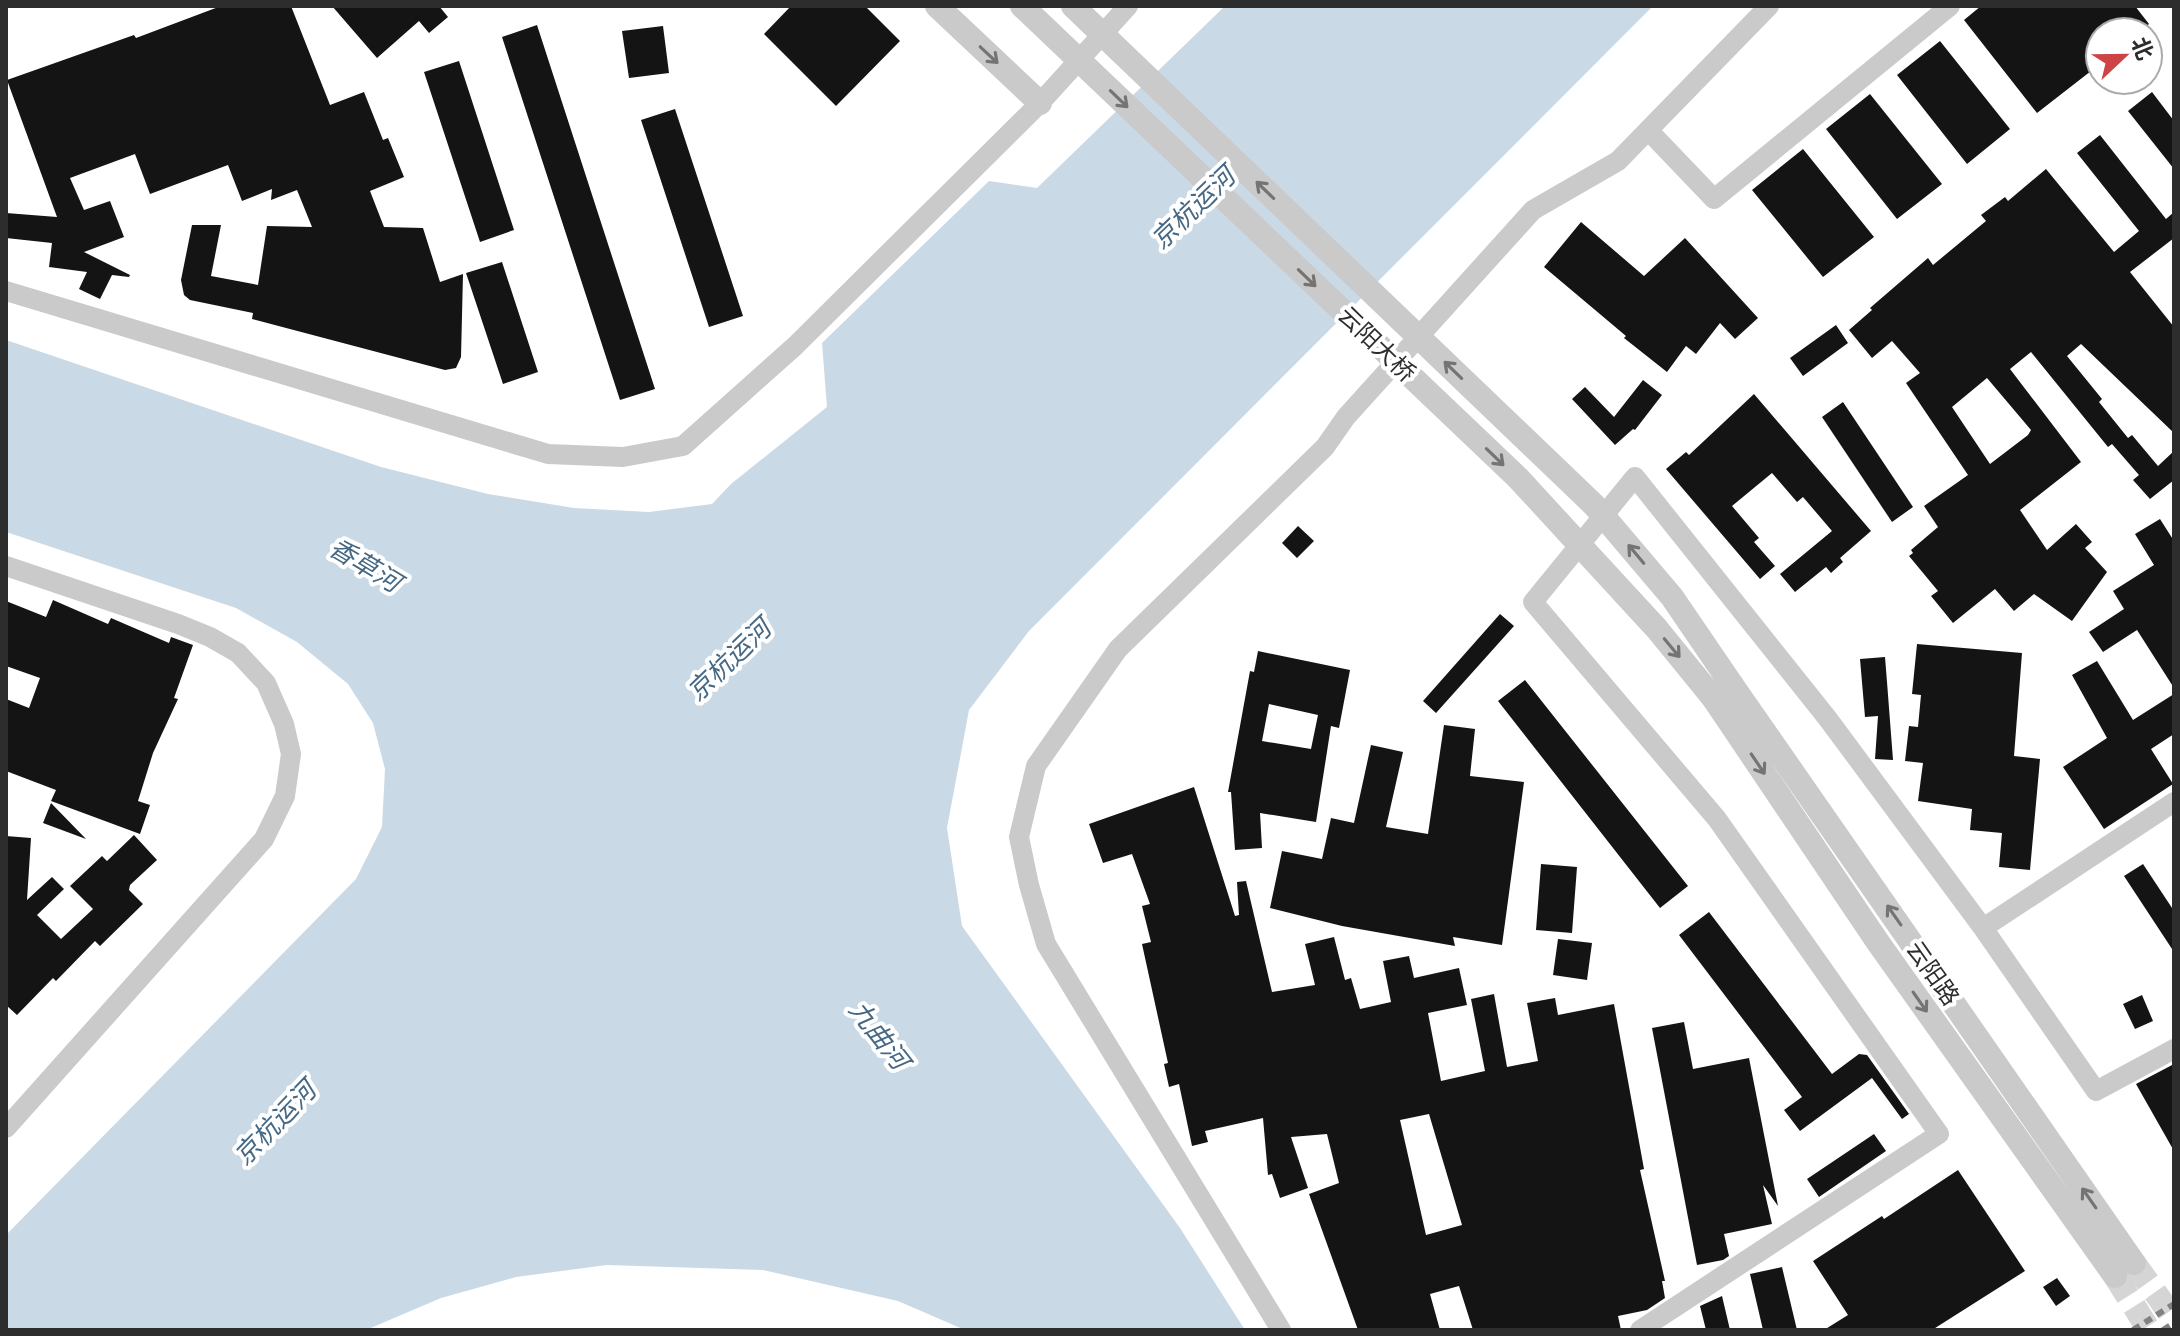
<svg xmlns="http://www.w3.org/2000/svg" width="2180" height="1336" viewBox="0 0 2180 1336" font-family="Poppins,'Noto Sans SC',sans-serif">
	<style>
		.water { fill: #cad9e6 }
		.building { fill: #141414; fill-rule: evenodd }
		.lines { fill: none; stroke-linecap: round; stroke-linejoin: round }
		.tertiary-tunnel { stroke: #d5d5d5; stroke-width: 24; stroke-dasharray: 24 12; stroke-linecap: butt }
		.minor { stroke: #cacaca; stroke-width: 20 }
		.tertiary { stroke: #cacaca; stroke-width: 24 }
		.rail { stroke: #828282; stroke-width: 6; stroke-dasharray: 8 6; stroke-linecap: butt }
		.tertiary-bridge { stroke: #cacaca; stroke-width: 24 }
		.oneway { stroke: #747474 }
		.labels { text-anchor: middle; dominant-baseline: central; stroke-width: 8; stroke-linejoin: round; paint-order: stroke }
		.street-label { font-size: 24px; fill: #2d2d2d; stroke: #fff }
		.water-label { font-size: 26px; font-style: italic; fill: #456884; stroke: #fff }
	</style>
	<rect width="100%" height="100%" fill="#fff"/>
	<!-- water -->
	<path class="water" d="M1225,6H1653L1029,631L969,710L947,828L962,926L1180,1228L1245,1330H965L898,1301L763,1270L607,1265L516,1277L441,1298L366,1330H6V1235L356,879L382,827L385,769L373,723L348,684L297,642L236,608L6,532V340L381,467L488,494L574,508L649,512L712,504L731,484L827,407L822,343L989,181L1037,188Z"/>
	<!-- building -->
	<path class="building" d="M221,6H291L330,105L364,92L383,140L388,138L404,177L370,191L384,227L423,228L440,282L463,274L461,357L456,368L445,370L252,319L253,313L190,300L184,295L181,280L192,225H221L211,276L258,285L267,226L312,227L297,190L271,200L272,189L242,201L228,165L150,194L135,154L70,178L84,210L110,201L124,237L84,252L130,275L129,277L112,275L100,299L79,289L87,272L49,267L52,243L6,238V213L57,217L7,80L134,35L136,38Z
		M332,6H439L448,17L429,33L419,21L377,58Z
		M791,6H865L900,41L836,106L764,34Z
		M1981,6H2135L2149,24L2139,32H2100V64L2037,113L1964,20Z
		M537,25L655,389L620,400L502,37Z
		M663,26L669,73L629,78L622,31Z
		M1940,41L2010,129L1967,164L1897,75Z
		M459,61L514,230L480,242L424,72Z
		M2152,92L2174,121V169L2128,111Z
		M1870,94L1942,184L1897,219L1826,129Z
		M675,109L743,316L709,327L641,120Z
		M2100,135L2166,219L2174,212V238L2130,272L2174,327V433L2081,344L2067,356L2102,399L2099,402L2128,438L2132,435L2158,466L2174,451V480L2150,499L2133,480L2139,475L2112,444L2108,447L2031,352L2010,369L2081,462L2020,510L2047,550L2076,524L2092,542L2085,548L2107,572L2072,621L2034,594L2014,611L1995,589L1953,623L1931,596L1938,591L1909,556L1913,553L1911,550L1938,527L1924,506L1968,475L1906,383L1920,373L1892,341L1872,358L1849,330L1872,310L1870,308L1928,258L1933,265L1986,221L1981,215L2005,197L2008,201L2046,169L2114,252L2139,231L2077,153ZM1987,378L2031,430L2028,435L1990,464L1952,407Z
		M1803,149L1874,237L1823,277L1752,190Z
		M1581,222L1644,276L1685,238L1758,318L1735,339L1720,323L1696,354L1686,346L1667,372L1624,338L1626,336L1544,267Z
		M502,262L538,372L503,384L466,273Z
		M1836,325L1848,343L1803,376L1790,358Z
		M1643,380L1662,395L1635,430L1633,429L1615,445L1572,399L1585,387L1614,417Z
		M1754,394L1871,531L1840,558L1843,562L1831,573L1826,567L1795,592L1780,574L1832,531L1803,497L1797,502L1772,473L1732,506L1759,538L1754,542L1775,566L1760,579L1666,469L1686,452L1689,455Z
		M1843,402L1913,507L1892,522L1822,417Z
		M2160,519L2174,541V688L2137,630L2103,652L2089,632L2124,609L2113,591L2154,565L2135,534Z
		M1298,526L1314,541L1297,558L1282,543Z
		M53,600L108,624L111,618L169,643L171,637L193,645L174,698L178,699L153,753L138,801L150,805L140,834L51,801L56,790L6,771V699L29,708L40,678L6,666V601L46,617Z
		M1500,614L1514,626L1436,713L1423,701Z
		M1917,644L2022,653L2014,756L2040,759L2030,870L1999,867L2002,833L1970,830L1972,809L1918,801L1923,763L1905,761L1909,726L1918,727L1921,695L1912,694Z
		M1258,651L1350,670L1339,728L1331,726L1316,822L1260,813L1262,848L1235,850L1231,792H1228L1250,671L1254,672ZM1269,704L1318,715L1311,749L1262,741Z
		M1885,657L1887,682L1893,760L1875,759L1878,716L1865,717L1860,659Z
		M2097,661L2133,720L2174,694V734L2151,749L2173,784L2104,829L2063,767L2107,738L2072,675Z
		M1525,680L1688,886L1660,908L1498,701Z
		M1444,725L1475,729L1470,776L1524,782L1502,945L1453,937L1455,946L1342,926L1270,908L1282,851L1322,859L1331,818L1354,823L1371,745L1403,752L1386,827L1428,834Z
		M1194,787L1235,916L1239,915L1237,882L1246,881L1272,992L1315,985L1305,944L1334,937L1345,980L1351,978L1360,1009L1391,1002L1383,961L1409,956L1414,978L1459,968L1467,1005L1428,1013L1441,1081L1485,1071L1471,999L1494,994L1507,1067L1538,1061L1527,1003L1555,998L1558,1015L1614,1004L1644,1169L1640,1170L1665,1281H1662L1665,1298L1647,1310L1618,1316L1621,1330H1473L1459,1286L1430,1294L1440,1330H1358L1309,1194L1339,1183L1327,1134L1291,1137L1308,1188L1280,1198L1272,1174L1268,1175L1263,1118L1205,1131L1208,1142L1192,1146L1179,1084L1169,1087L1164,1064L1168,1063L1142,944L1151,942L1142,906L1150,904L1132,854L1103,863L1089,824ZM1429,1114L1462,1225L1426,1235L1400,1120Z
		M51,803L86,839L43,823Z
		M134,835L157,860L130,885L129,890L143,904L100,946L95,941L56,981L53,978L17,1015L6,1005V836L31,838L27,900L52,877L64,889L37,915L61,939L93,909L70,886L102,856L107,861Z
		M1541,864L1577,867L1572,933L1536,930Z
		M2143,864L2174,911V952L2124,876Z
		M1709,912L1832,1074L1859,1054L1867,1055L1909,1114L1902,1119L1872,1078L1800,1131L1784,1110L1802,1097L1679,935Z
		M1558,939L1592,943L1587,980L1553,975Z
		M2142,995L2153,1021L2135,1029L2123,1004Z
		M1684,1022L1693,1069L1749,1058L1778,1206L1763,1185L1772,1224L1724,1234L1729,1256L1723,1260L1697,1265L1652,1028Z
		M2174,1064V1151L2136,1084Z
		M1874,1134L1886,1151L1819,1197L1807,1179Z
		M1958,1170L2025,1271L1932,1330H1824L1848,1315L1813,1261L1882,1216L1884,1219Z
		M1782,1267L1797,1330H1763L1750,1274Z
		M2057,1278L2070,1296L2056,1306L2043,1287Z
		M1722,1296L1730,1330H1706L1700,1306Z"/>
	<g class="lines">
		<!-- tertiary-tunnel -->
		<path class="tertiary-tunnel" d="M2134,1263L2174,1319
			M2115,1276L2149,1330"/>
		<!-- minor -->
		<path class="minor" d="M1648,130L1714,199L1950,6
			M6,291L548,454L623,457L683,446L795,346L1040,103L1128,6
			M6,566L178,624L210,637L238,653L266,683L284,724L291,754L285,796L264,839L6,1128
			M1983,928L2174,802
			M1281,1330L1046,944L1029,885L1019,837L1036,766L1118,649L1325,447L1346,417L1533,210L1618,161L1769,6
			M1640,1330L1939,1134L1717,819L1533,602L1635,477L1828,719L1983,928L2096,1091L2174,1049"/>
		<!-- tertiary -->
		<path class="tertiary" d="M937,6L1040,103
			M1732,685L2134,1263
			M1714,699L1877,941L2115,1276"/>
		<!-- rail -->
		<path class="rail" d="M2133,1330L2174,1304
			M2163,1330L2174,1323"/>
		<!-- tertiary-bridge -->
		<path class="tertiary-bridge" d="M1022,6L1518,478L1657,629L1714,699
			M1073,6L1594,505L1672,597L1732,685"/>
	</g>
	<!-- one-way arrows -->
	<defs><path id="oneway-shaft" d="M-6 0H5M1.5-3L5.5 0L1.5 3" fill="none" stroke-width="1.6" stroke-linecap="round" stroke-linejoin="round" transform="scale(2)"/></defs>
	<g class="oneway">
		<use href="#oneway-shaft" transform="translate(989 55) rotate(43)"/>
		<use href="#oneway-shaft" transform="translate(1119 99) rotate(44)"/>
		<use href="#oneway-shaft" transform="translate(1265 190) rotate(-136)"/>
		<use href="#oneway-shaft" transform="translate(1307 278) rotate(44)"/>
		<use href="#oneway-shaft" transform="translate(1453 370) rotate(-136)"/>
		<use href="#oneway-shaft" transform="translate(1495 457) rotate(44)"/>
		<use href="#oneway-shaft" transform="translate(1636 554) rotate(-130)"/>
		<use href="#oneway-shaft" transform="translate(1672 648) rotate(50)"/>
		<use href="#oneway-shaft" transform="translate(1758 764) rotate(56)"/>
		<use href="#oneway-shaft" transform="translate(1894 915) rotate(-125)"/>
		<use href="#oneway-shaft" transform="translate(1920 1002) rotate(55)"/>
		<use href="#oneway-shaft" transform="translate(2089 1198) rotate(-125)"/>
	</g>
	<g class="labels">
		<!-- street labels -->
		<g class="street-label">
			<text transform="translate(1377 344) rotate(44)">云阳大桥</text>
			<text transform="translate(1933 973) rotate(55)">云阳路</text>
		</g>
		<!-- water labels -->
		<g class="water-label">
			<text transform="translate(1193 208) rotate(-44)">京杭运河</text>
			<text transform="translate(365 565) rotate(31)">香草河</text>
			<text transform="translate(729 660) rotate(-44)">京杭运河</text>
			<text transform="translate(879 1035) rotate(52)">九曲河</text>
			<text transform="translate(275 1123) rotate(-46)">京杭运河</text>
		</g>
	</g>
	<!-- border -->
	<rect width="2180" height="1336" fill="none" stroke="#2d2d2d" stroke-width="16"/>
	<!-- north arrow -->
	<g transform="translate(2124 56) rotate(68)"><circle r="38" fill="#ffffff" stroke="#ababab" stroke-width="2"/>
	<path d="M0-6L14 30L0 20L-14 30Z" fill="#ce4445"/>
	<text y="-12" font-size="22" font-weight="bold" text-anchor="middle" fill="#2d2d2d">北</text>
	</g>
</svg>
